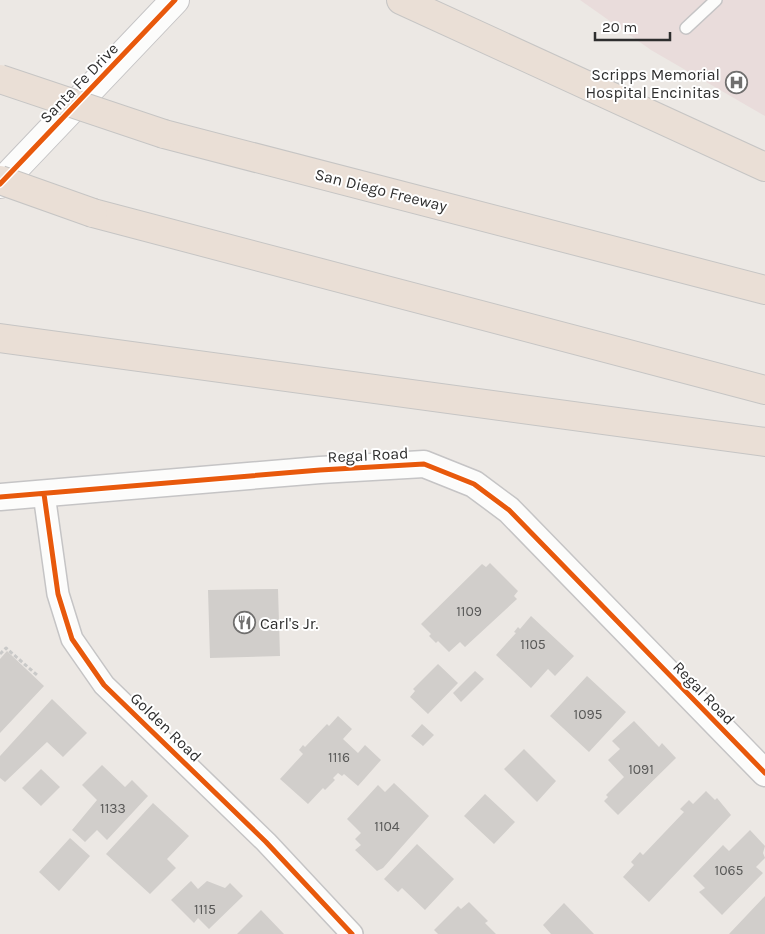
<svg xmlns="http://www.w3.org/2000/svg" width="765" height="934" viewBox="0 0 765 934" font-family="Karla,sans-serif">
	<style>
		.medical { fill: #e9dcdb }
		.building { fill: #d1cecb }
		.lines { fill: none; stroke-linecap: round; stroke-linejoin: round }
		.service-casing { stroke: #c5c4c5; stroke-width: 14 }
		.minor-casing { stroke: #c5c4c5; stroke-width: 24 }
		.tertiary-casing { stroke: #c5c4c5; stroke-width: 29 }
		.secondary-casing { stroke: #c5c4c5; stroke-width: 30 }
		.motorway-casing { stroke: #c6c5c4; stroke-width: 30 }
		.path { stroke: #c9c9c8; stroke-width: 3; stroke-dasharray: 4 2.5; stroke-linecap: butt }
		.service { stroke: #fcfcfb; stroke-width: 11 }
		.minor { stroke: #fcfcfb; stroke-width: 21 }
		.tertiary { stroke: #fcfcfb; stroke-width: 26 }
		.secondary { stroke: #fcfcfb; stroke-width: 28 }
		.motorway { stroke: #eadfd6; stroke-width: 28 }
		.motorway-bridge-casing { stroke: #c6c5c4; stroke-width: 30; stroke-linecap: butt }
		.motorway-bridge { stroke: #eadfd6; stroke-width: 28 }
		.cycleway-casing { stroke: #fff; stroke-width: 8 }
		.cycleway { stroke: #e8590c; stroke-width: 5 }
		.labels { text-anchor: middle; dominant-baseline: central; stroke-width: 4; stroke-linejoin: round; paint-order: stroke }
		.number-label { font-size: 14px; fill: #585857 }
		.poi-label { font-size: 16px; fill: #2e2e2e; stroke: #fff; text-anchor: end }
		.street-label { font-size: 16px; fill: #2e2e2e; stroke: #fff }
	</style>
	<rect width="100%" height="100%" fill="#ece8e4"/>
	<!-- medical -->
	<path class="medical" d="M580,0H765V116L651,50Z"/>
	<!-- building -->
	<path class="building" d="M490,563L518,591L514,596L517,599L465,647L460,642L449,652L438,641L436,643L429,636L431,634L421,624L482,564L486,567Z
		M278,589L280,656L210,658L208,590Z
		M531,616L574,656L555,676L548,669L531,688L496,655L516,633L514,632L518,627L520,629Z
		M7,651L44,686L0,733V659Z
		M438,664L458,683L428,714L410,697L415,691L413,689Z
		M475,671L484,679L461,702L453,693Z
		M587,676L626,712L589,752L550,716Z
		M52,699L87,733L63,757L47,742L5,782L0,778V756Z
		M338,716L352,729L343,739L358,753L365,745L381,760L358,786L344,774L342,776L338,773L333,778L335,780L325,790L323,788L308,804L280,779L303,754L299,750L303,745L305,747L327,724L329,726Z
		M634,721L659,747L662,743L676,758L618,815L604,801L608,797L606,795L624,777L608,760L620,749L612,741Z
		M422,724L434,735L423,746L411,736Z
		M524,749L556,781L537,802L504,769Z
		M102,765L125,787L132,780L148,796L107,840L97,830L85,842L72,830L97,800L82,785Z
		M41,769L60,787L41,806L22,788Z
		M394,783L429,816L383,868L377,871L355,850L361,845L355,839L361,833L347,819L378,785L385,792Z
		M706,791L715,800L717,798L731,815L649,902L623,877L634,865L631,862L640,852L643,855L684,812L680,809L689,800L693,804Z
		M485,794L515,822L494,844L464,816Z
		M153,803L189,836L167,859L176,868L150,894L106,854Z
		M750,830L765,846L763,853L765,858L756,867L763,873L722,915L699,892L705,888L693,876L723,845L729,851Z
		M70,838L90,856L59,891L39,872Z
		M417,844L454,879L425,910L402,888L398,892L384,879Z
		M191,881L198,889L207,881L225,888L230,883L243,896L209,929L198,918L194,923L171,900Z
		M765,896V934H729Z
		M469,902L488,921L485,923L496,934H438L434,930L458,906L461,909Z
		M564,903L594,934H551L543,925Z
		M261,910L284,934H237Z"/>
	<g class="lines">
		<defs>
			<path id="service" d="M686,28L716,0"/>
			<path id="minor" d="M44,494L58,594L72,639L104,685L266,842L352,934"/>
			<path id="tertiary" d="M0,497L320,470L424,464L474,484L509,510L765,773"/>
			<path id="secondary" d="M0,184L175,0"/>
			<path id="motorway" d="M401,0L765,167
				M164,134L765,290
				M93,213L765,390
				M0,338L765,442"/>
		</defs>
		<!-- service casing -->
		<use href="#service" class="service-casing"/>
		<!-- minor casing -->
		<use href="#minor" class="minor-casing"/>
		<!-- tertiary casing -->
		<use href="#tertiary" class="tertiary-casing"/>
		<!-- secondary casing -->
		<use href="#secondary" class="secondary-casing"/>
		<!-- motorway casing -->
		<use href="#motorway" class="motorway-casing"/>
		<!-- path -->
		<path class="path" d="M0,654L6,648L37,675"/>
		<!-- service -->
		<use href="#service" class="service"/>
		<!-- minor -->
		<use href="#minor" class="minor"/>
		<!-- tertiary -->
		<use href="#tertiary" class="tertiary"/>
		<!-- secondary -->
		<use href="#secondary" class="secondary"/>
		<!-- motorway -->
		<use href="#motorway" class="motorway"/>
		<defs>
			<path id="motorway-bridge" d="M0,79L164,134
				M0,180L93,213"/>
		</defs>
		<!-- motorway-bridge casing -->
		<use href="#motorway-bridge" class="motorway-bridge-casing"/>
		<!-- motorway-bridge -->
		<use href="#motorway-bridge" class="motorway-bridge"/>
		<defs>
			<path id="cycleway" d="M0,184L175,0
				M44,494L58,594L72,639L104,685L266,842L352,934
				M0,497L320,470L424,464L474,484L509,510L765,773"/>
		</defs>
		<!-- cycleway casing -->
		<use href="#cycleway" class="cycleway-casing"/>
		<!-- cycleway -->
		<use href="#cycleway" class="cycleway"/>
	</g>
	<!-- icons -->
	<defs>
		<symbol id="hospital-ring" viewBox="-11 -11 22 22"><circle r="9.5" fill="#fff" stroke="#706f6e" stroke-width="1.5"/><path d="M-5-5h3v3.5h4V-5h3V5h-3V1.5h-4V5h-3Z" fill="#706f6e"/></symbol>
		<symbol id="restaurant-ring" viewBox="-11 -11 22 22"><circle r="9.5" fill="#fff" stroke="#706f6e" stroke-width="1.5"/><path d="M-5-6h1v4h1v-4h1v4h1v-4h1v5L-1.5 .5V6h-2V.5L-5-1ZM5-6V6H3V1.5H1.5Q1.5-4 5-6Z" fill="#706f6e"/></symbol>
	</defs>
	<g fill-rule="evenodd">
		<use href="#hospital-ring" x="724" y="70" width="25" height="25"/>
		<use href="#restaurant-ring" x="232" y="610" width="25" height="25"/>
	</g>
	<g class="labels">
		<!-- number labels -->
		<g class="number-label">
			<text x="469" y="611">1109</text>
			<text x="533" y="644">1105</text>
			<text x="588" y="714">1095</text>
			<text x="339" y="757">1116</text>
			<text x="641" y="769">1091</text>
			<text x="113" y="808">1133</text>
			<text x="387" y="826">1104</text>
			<text x="729" y="870">1065</text>
			<text x="205" y="909">1115</text>
		</g>
		<!-- poi labels -->
		<g class="poi-label">
			<text x="720" y="74">Scripps Memorial<tspan x="720" dy="18">Hospital Encinitas</tspan></text>
			<text x="260" y="623" text-anchor="start">Carl's Jr.</text>
		</g>
		<!-- street labels -->
		<g class="street-label">
			<text transform="translate(79 83) rotate(-46)">Santa Fe Drive</text>
			<text transform="translate(381 190) rotate(14)">San Diego Freeway</text>
			<text transform="translate(368 455) rotate(-3)">Regal Road</text>
			<text transform="translate(704 693) rotate(46)">Regal Road</text>
			<text transform="translate(166 727) rotate(44)">Golden Road</text>
		</g>
	</g>
	<!-- scale -->
	<path d="M595 32v8h75v-8" fill="none" stroke="#2e2e2e" stroke-width="2.5"/>
	<text x="602" y="32" font-size="15" fill="#2e2e2e" stroke="#ffffff" stroke-width="4" paint-order="stroke">20 m</text>
</svg>
